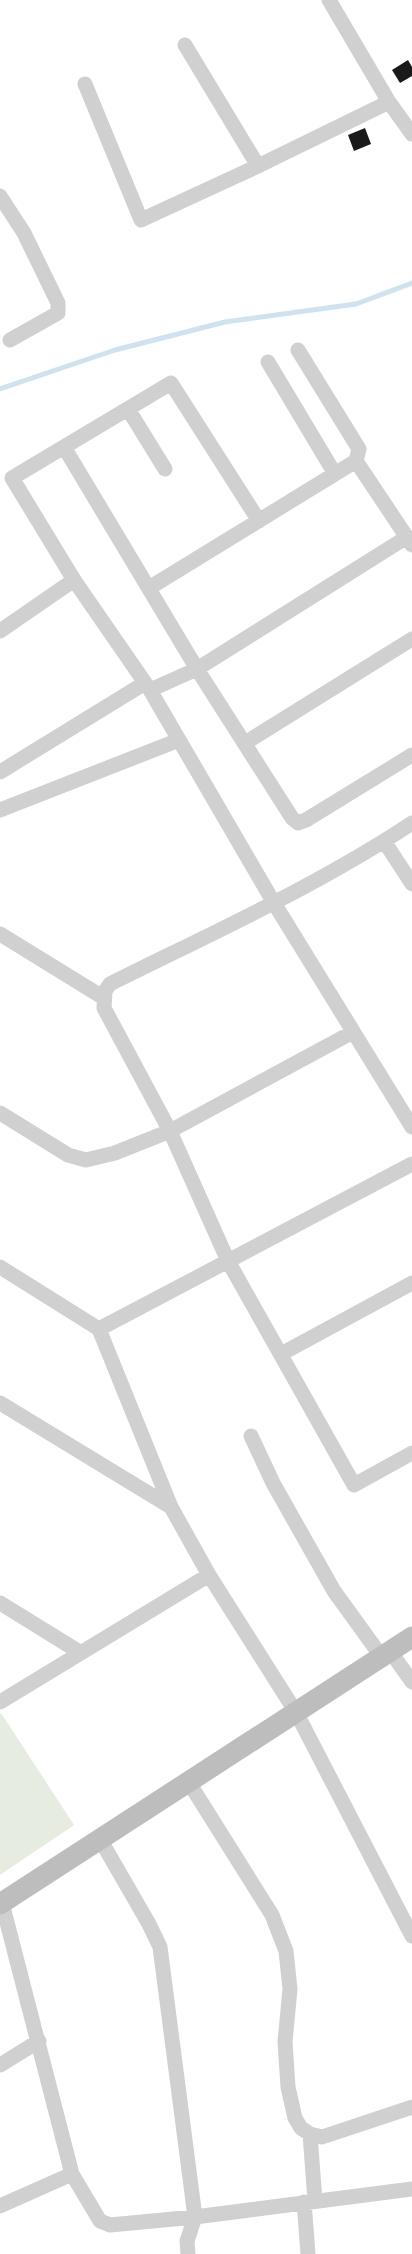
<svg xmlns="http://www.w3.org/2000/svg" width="412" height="2254" viewBox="0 0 412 2254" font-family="'DejaVu Sans',sans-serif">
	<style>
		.green { fill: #e6ecdf }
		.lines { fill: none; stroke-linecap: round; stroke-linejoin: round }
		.stream { stroke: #cfe2ee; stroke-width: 5 }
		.building { fill: #1a1a1a }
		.street { stroke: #d0d0d0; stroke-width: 15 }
		.secondary { stroke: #bdbdbd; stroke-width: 21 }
	</style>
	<rect width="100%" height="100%" fill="#fff"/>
	<!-- green -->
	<path class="green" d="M1,1713L74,1825L0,1875V1714Z"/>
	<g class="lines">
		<!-- stream -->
		<path class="stream" d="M0,389L115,350L225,322L356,304L412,283"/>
	</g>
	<!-- building -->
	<path class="building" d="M408,60L412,67V76L400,83L392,70Z
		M365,128L371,144L354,151L348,135Z"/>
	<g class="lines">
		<!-- street -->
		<path class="street" d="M329,0L389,102L412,134
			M185,45L258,166
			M85,84L141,220L258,166L389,102
			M0,196L24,233L58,303V313L10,340
			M268,362L335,474
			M128,409L165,469
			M64,447L197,669L407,537
			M356,461L412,545
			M74,580L12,478L171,383L259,521
			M149,588L356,461L359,449L298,350
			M0,631L74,580L150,690L274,903L412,1127
			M150,690L197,669L292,818L298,823L306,820L412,755
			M245,743L412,639
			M0,772L145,683
			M0,810L179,740
			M412,823C317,886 212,933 110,984L105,991L104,1008L170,1131L228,1261L412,1164
			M384,841L412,884
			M0,934L104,998
			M0,1113L68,1155L86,1160L115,1153L170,1131L353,1032
			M0,1267L99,1329
			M281,1354L412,1283
			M0,1403L171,1507L209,1575
			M251,1436L273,1483L334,1591L381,1656
			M171,1507L99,1329L228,1261L354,1485L412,1453
			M0,1603L81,1653
			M390,1651L412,1682
			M0,1702L209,1575L297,1714L412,1936
			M188,1781L272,1915L286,1951L290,1989L285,2042L288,2087L295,2118L301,2128L310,2134L322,2137L412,2107
			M100,1839L149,1924L160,1947L195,2217L187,2241L188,2254
			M0,2065L39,2041
			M310,2134L315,2201
			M72,2174L100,2221L110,2225L195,2217L412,2189
			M304,2202L308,2254
			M0,2206L72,2174L2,1903"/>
		<!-- secondary -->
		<path class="secondary" d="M0,1904L412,1637"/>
	</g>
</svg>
